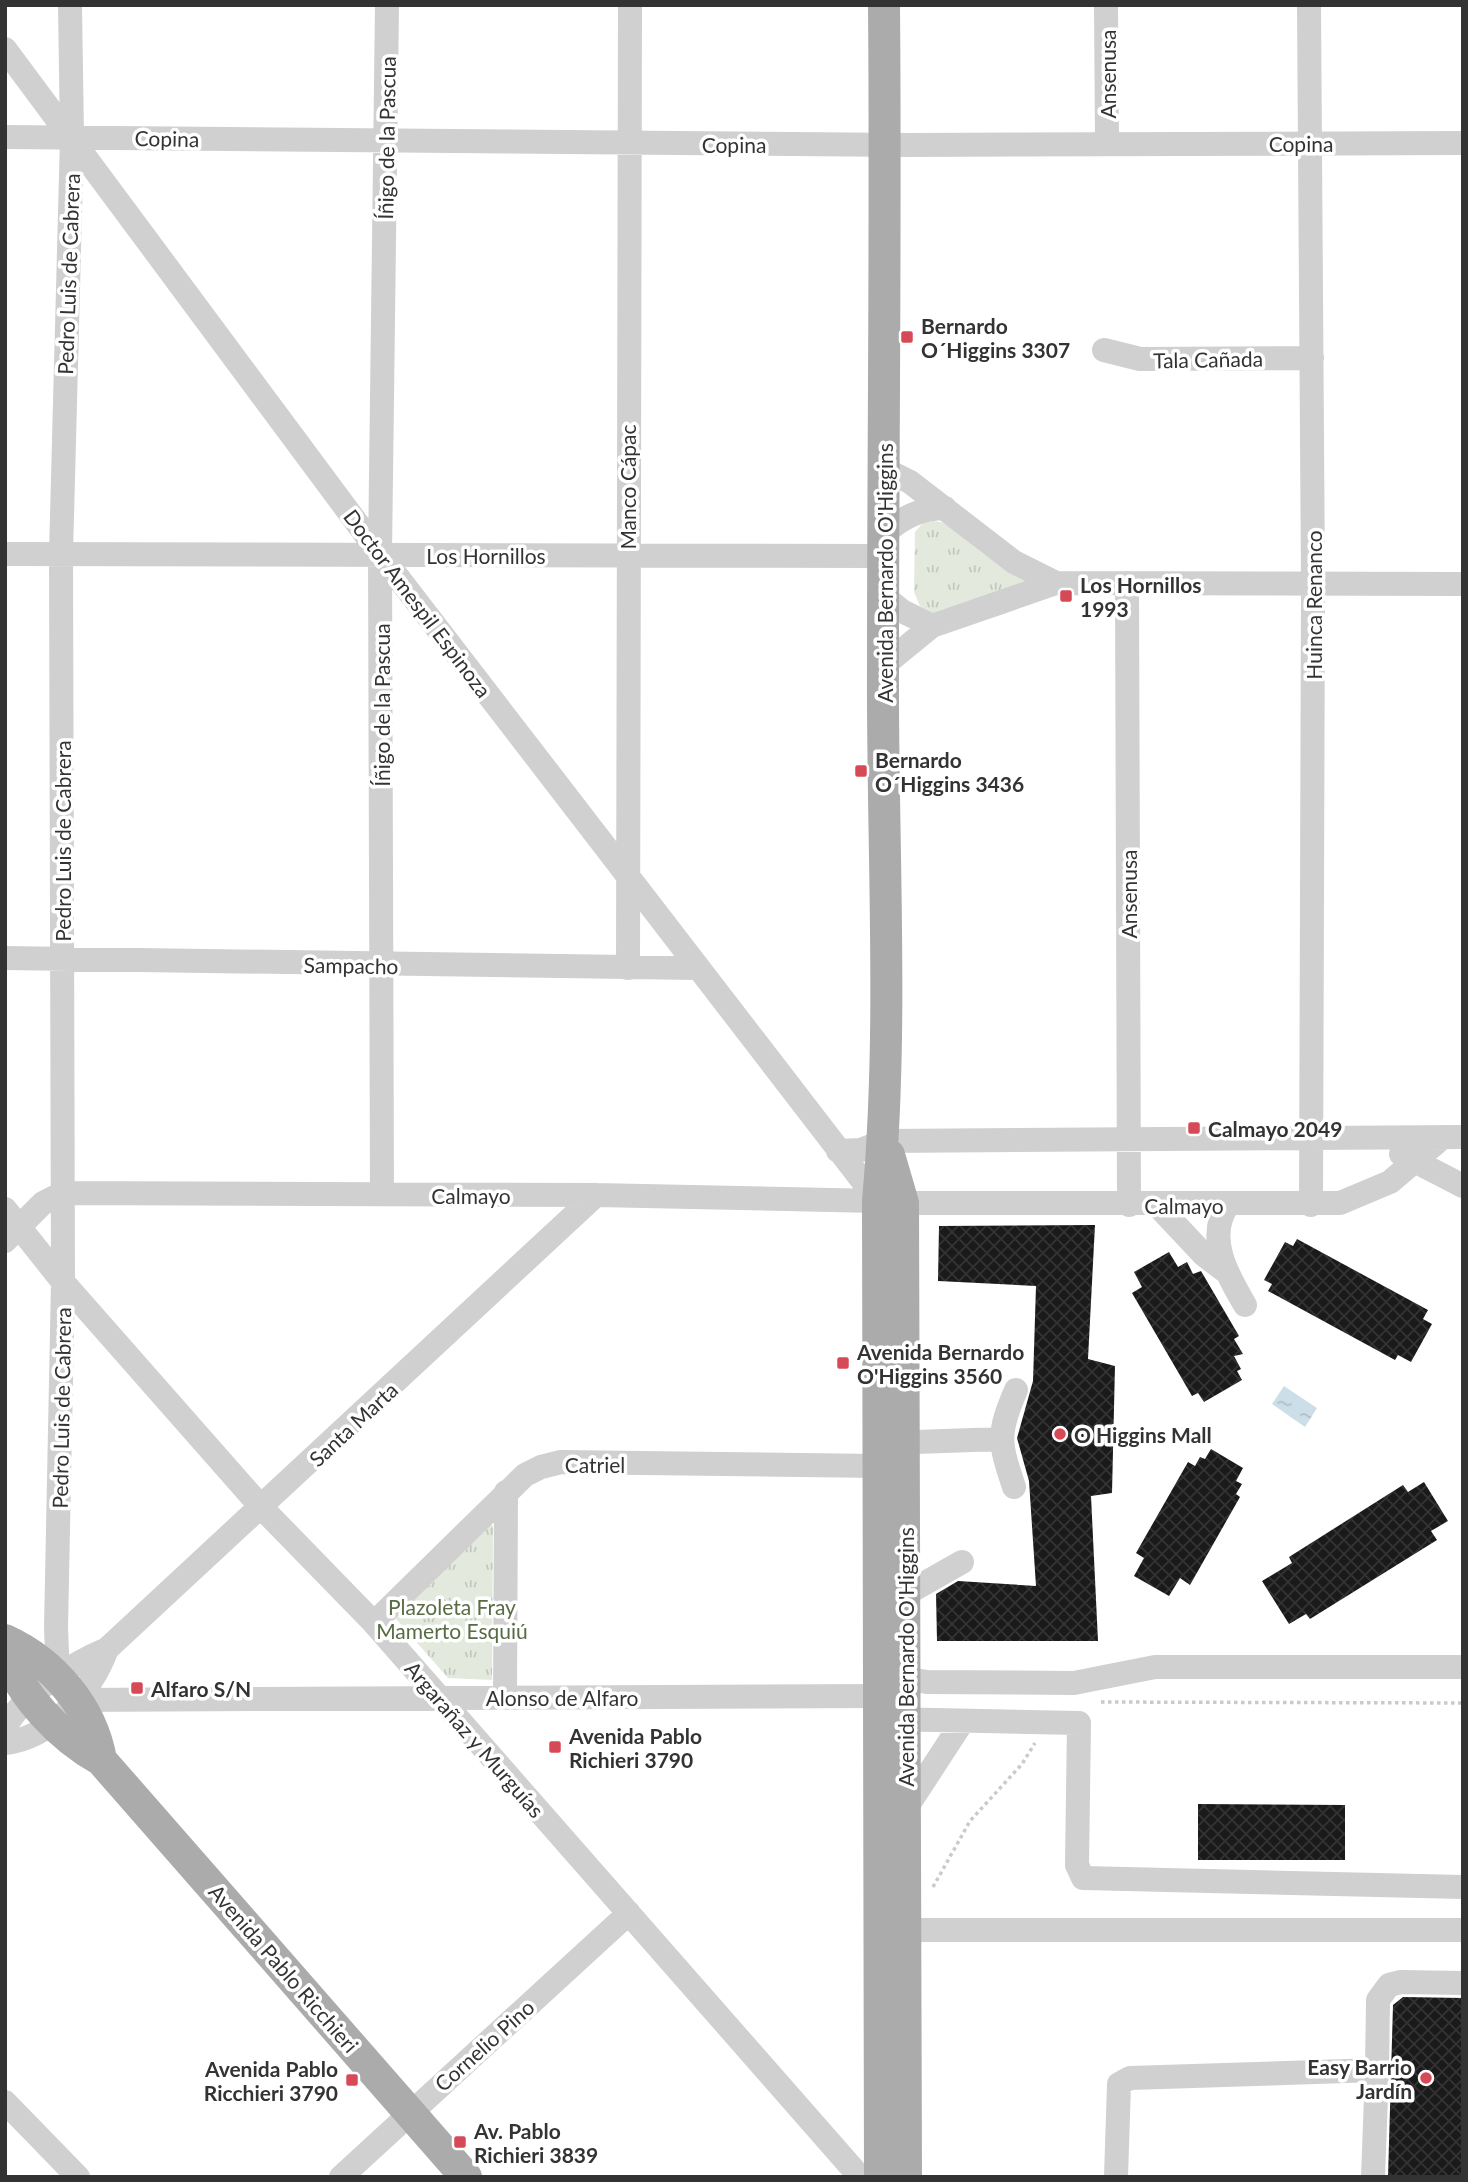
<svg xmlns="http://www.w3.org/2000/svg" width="1468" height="2182" viewBox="0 0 1468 2182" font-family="Lato,sans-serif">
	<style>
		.park { fill: url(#park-tufts) }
		.water { fill: url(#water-ripples) }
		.building { fill: url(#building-cross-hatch) }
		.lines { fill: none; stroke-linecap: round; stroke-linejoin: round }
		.path { stroke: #cacaca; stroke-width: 3.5; stroke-dasharray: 3.5 3.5; stroke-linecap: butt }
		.minor { stroke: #d0d0d0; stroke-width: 24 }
		.major { stroke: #ababab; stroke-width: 32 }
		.poi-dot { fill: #d64957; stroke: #fff; stroke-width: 2.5 }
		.labels { text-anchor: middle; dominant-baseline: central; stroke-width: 7; stroke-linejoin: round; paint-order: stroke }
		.street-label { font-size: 21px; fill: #333; stroke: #fff }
		.poi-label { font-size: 21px; font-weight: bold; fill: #333; stroke: #fff; text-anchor: start }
		.park-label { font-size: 21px; fill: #576b44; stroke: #fff }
	</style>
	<defs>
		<pattern id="park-tufts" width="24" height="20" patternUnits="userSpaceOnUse" patternTransform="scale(1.75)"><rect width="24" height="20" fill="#e3e9dd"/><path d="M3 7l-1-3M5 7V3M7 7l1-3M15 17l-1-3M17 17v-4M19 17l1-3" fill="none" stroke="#c3c8be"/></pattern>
		<pattern id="water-ripples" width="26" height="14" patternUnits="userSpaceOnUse" patternTransform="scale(1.75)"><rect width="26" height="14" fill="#ccdee7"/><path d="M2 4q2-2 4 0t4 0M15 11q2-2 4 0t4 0" fill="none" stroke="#b0bfc7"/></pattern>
		<pattern id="building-cross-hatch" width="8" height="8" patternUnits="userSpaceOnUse" patternTransform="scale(1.75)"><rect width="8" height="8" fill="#1a1a1a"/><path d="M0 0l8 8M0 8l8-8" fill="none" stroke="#333"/></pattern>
	</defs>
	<rect width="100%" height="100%" fill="#fff"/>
	<!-- park -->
	<path class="park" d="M934,521L945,523L985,555L1034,579L932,616L920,606L914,592L915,532L923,523Z
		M488,1523L493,1526L492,1680L448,1678L396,1619Z"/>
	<!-- water -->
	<path class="water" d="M1284,1386L1317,1408L1305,1427L1272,1404Z"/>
	<!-- building -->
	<path class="building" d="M1095,1225L1088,1359L1115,1366L1112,1493L1091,1496L1098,1641H937L936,1594L958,1581L1036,1586L1029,1481L1017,1438L1033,1381L1036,1286L938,1281L939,1226Z
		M1297,1239L1428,1310L1423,1319L1432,1324L1411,1362L1398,1355L1395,1360L1268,1291L1272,1284L1264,1280L1285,1242L1293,1246Z
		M1169,1252L1178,1267L1187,1262L1193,1274L1201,1271L1239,1336L1234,1339L1243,1354L1234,1356L1241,1369L1237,1371L1242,1380L1204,1402L1198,1393L1192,1396L1132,1293L1142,1287L1134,1272Z
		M1211,1449L1243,1468L1236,1481L1242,1484L1236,1494L1240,1497L1190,1585L1180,1578L1169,1596L1134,1576L1144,1558L1136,1553L1188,1462L1195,1466L1200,1457L1205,1459Z
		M1424,1482L1448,1521L1431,1531L1437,1540L1310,1619L1306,1614L1289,1624L1262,1581L1292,1563L1289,1557L1403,1485L1408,1492Z
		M1198,1804L1345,1805V1860H1198Z
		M1403,1997L1463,1998V2177H1388L1393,2005Z"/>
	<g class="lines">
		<!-- path -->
		<path class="path" d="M1101,1702L1463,1703
			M933,1887L970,1821L1022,1764L1035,1743"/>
		<!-- minor -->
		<path class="minor" d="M1106,5L1107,142
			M1309,5L1313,583L1311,1205
			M5,49L380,554L878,1201
			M5,137L908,145L1463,143
			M1104,350L1140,359L1312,358
			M884,469L910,482L1014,562L1056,583
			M883,534C904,517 918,509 945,508
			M5,554L883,556
			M1127,583L1129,1205
			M883,596L902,611L932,626
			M883,666L932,626L1056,583L1463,584
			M5,958L697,968
			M628,968L630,5
			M838,1151L861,1150L884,1141L1463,1137
			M1401,1154L1463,1186
			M382,1194L380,554L387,5
			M903,1203H1340L1390,1182L1443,1137
			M1157,1205L1204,1255L1225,1271
			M1228,1205C1205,1237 1228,1276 1245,1305
			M5,1209L63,1282L262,1508L374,1623L860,2177
			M5,1241L43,1203L63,1193L596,1195L878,1201
			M887,1443L1001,1439
			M1014,1487C999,1442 997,1434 1016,1390
			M904,1595L962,1562
			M374,1623L525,1475L541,1467L561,1462L879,1466
			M58,1677L56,1628L63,1282L61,554L72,137L70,5
			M904,1678L927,1682L1074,1683L1155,1667H1463
			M505,1697L506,1492
			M76,1700L879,1696
			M888,1719L1079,1723L1077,1865L1083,1878L1463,1887
			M5,1728C21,1696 75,1662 107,1649L596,1195
			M5,1743C52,1738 92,1690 107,1649
			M905,1810L963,1721
			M906,1930H1463
			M1377,2070L1378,2000L1389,1985L1401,1982L1463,1983
			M5,2102L78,2177
			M341,2177L629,1913
			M1116,2177L1119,2084L1130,2078L1377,2070L1373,2177"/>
		<!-- major -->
		<path class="major" d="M889,1155L903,1203L906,2177
			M5,1640C53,1662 92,1707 101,1760
			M5,1650C19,1695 61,1738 101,1760L466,2177
			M880,2177L878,1201C894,1024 882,844 883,666C883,446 886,226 884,5"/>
	</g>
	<!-- markers -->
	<g class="poi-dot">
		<rect x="900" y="330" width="14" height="14" rx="3.5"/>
		<rect x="1059" y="589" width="14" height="14" rx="3.5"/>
		<rect x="854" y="764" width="14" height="14" rx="3.5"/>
		<rect x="1187" y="1121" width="14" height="14" rx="3.5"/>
		<rect x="836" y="1356" width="14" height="14" rx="3.5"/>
		<circle cx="1060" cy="1434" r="7"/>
		<rect x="130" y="1681" width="14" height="14" rx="3.5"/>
		<rect x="548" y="1740" width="14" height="14" rx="3.5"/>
		<circle cx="1426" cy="2078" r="7"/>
		<rect x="345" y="2073" width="14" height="14" rx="3.5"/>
		<rect x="453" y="2135" width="14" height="14" rx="3.5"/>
	</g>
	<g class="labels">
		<!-- street labels -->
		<g class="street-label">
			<text transform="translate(1107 74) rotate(-90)">Ansenusa</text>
			<text transform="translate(167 138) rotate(1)">Copina</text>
			<text transform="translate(386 138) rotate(-89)">Íñigo de la Pascua</text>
			<text x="1301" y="143">Copina</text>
			<text x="734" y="144">Copina</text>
			<text transform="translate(68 274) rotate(-88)">Pedro Luis de Cabrera</text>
			<text transform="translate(1208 359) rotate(-1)">Tala Cañada</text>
			<text transform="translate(627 487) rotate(-90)">Manco Cápac</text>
			<text x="486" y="555">Los Hornillos</text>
			<text transform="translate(884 573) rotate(-90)">Avenida Bernardo O'Higgins</text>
			<text transform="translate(418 603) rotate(53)">Doctor Amespil Espinoza</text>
			<text transform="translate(1313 605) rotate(-90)">Huinca Renanco</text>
			<text transform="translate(381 705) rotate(-90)">Íñigo de la Pascua</text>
			<text transform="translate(62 841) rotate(-90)">Pedro Luis de Cabrera</text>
			<text transform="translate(1128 894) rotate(-90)">Ansenusa</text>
			<text transform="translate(351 965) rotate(1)">Sampacho</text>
			<text x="471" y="1195">Calmayo</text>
			<text x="1184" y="1205">Calmayo</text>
			<text transform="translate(61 1408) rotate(-89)">Pedro Luis de Cabrera</text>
			<text transform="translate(353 1424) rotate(-43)">Santa Marta</text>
			<text x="595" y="1464">Catriel</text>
			<text transform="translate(905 1657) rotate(-90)">Avenida Bernardo O'Higgins</text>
			<text x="562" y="1697">Alonso de Alfaro</text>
			<text transform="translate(475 1739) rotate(49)">Argarañaz y Murguías</text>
			<text transform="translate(284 1968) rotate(49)">Avenida Pablo Ricchieri</text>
			<text transform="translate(484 2045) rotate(-42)">Cornelio Pino</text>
		</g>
		<!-- poi labels -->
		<g class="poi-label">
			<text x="921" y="325">Bernardo<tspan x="921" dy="24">O´Higgins 3307</tspan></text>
			<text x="1080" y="584">Los Hornillos<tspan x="1080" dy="24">1993</tspan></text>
			<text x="875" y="759">Bernardo<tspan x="875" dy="24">O´Higgins 3436</tspan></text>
			<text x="1208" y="1128">Calmayo 2049</text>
			<text x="857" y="1351">Avenida Bernardo<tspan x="857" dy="24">O'Higgins 3560</tspan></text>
			<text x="1074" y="1434">O Higgins Mall</text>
			<text x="151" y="1688">Alfaro S/N</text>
			<text x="569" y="1735">Avenida Pablo<tspan x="569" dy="24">Richieri 3790</tspan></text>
			<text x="1412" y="2066" text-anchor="end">Easy Barrio<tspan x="1412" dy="24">Jardín</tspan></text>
			<text x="338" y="2068" text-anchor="end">Avenida Pablo<tspan x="338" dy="24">Ricchieri 3790</tspan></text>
			<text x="474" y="2130">Av. Pablo<tspan x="474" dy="24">Richieri 3839</tspan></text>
		</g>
		<!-- park labels -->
		<g class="park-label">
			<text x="452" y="1606">Plazoleta Fray<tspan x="452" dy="24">Mamerto Esquiú</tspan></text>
		</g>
	</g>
	<!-- border -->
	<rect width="1468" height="2182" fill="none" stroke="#333333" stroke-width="14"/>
</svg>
